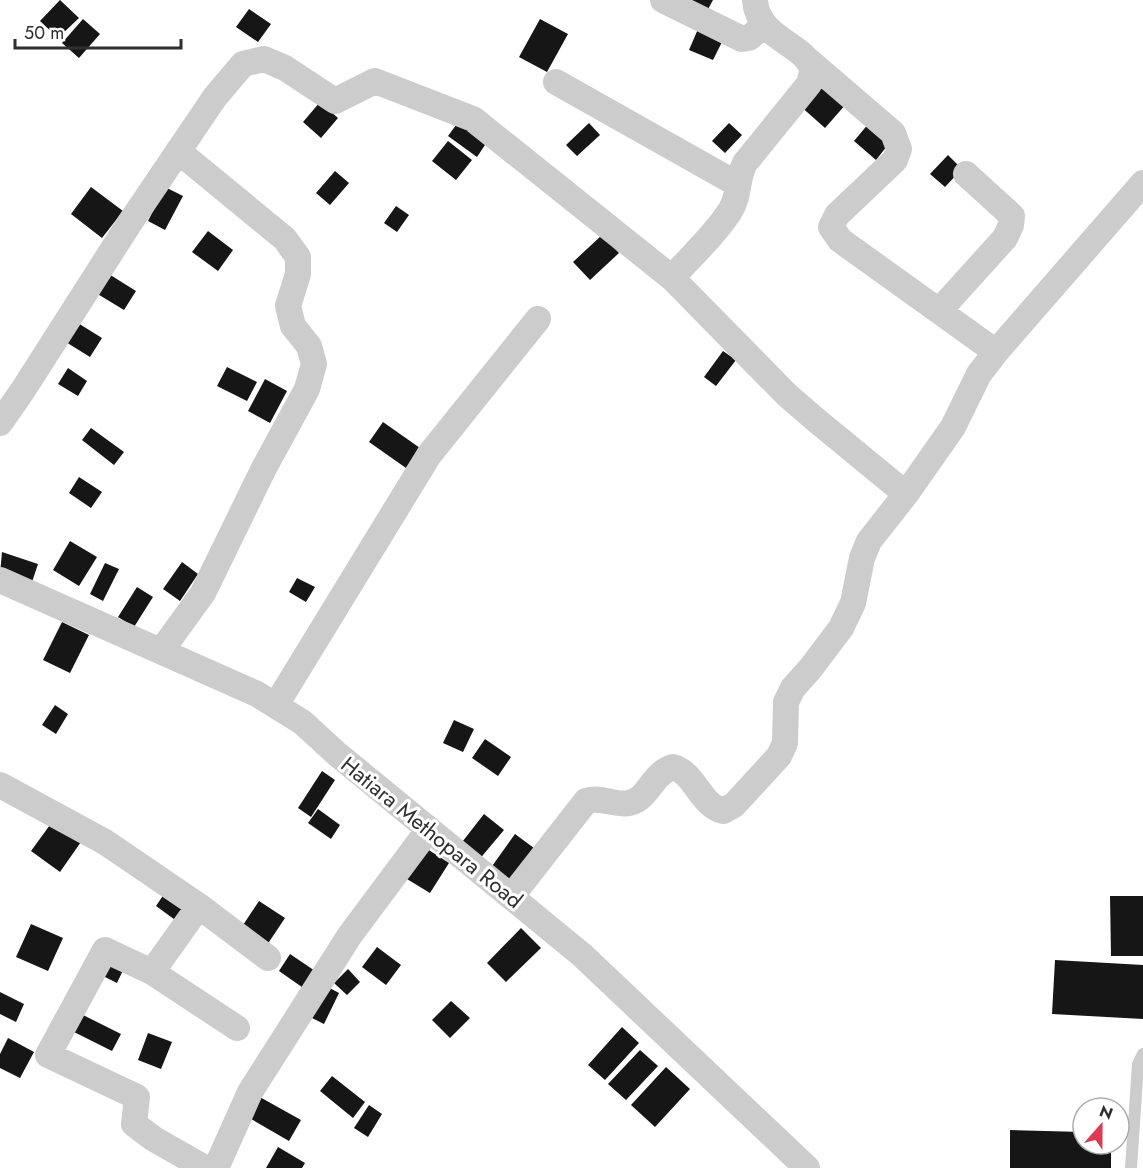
<svg xmlns="http://www.w3.org/2000/svg" width="1143" height="1168" viewBox="0 0 1143 1168" font-family="Jost,sans-serif">
	<style>
		.building { fill: #161616 }
		.lines { fill: none; stroke-linecap: round; stroke-linejoin: round }
		.service { stroke: #ccc; stroke-width: 12 }
		.minor { stroke: #ccc; stroke-width: 26 }
		.labels { text-anchor: middle; dominant-baseline: central; stroke-width: 6; stroke-linejoin: round; paint-order: stroke }
		.street-label { font-size: 22px; fill: #2f2f2f; stroke: #fff }
	</style>
	<rect width="100%" height="100%" fill="#fff"/>
	<!-- building -->
	<path class="building" d="M60,0L79,18L58,38L40,21Z
		M691,0H713L706,13Z
		M249,9L271,24L258,42L236,27Z
		M83,19L100,34L79,58L62,43Z
		M540,19L568,34L547,72L519,57Z
		M698,29L723,40L713,60L689,50Z
		M820,80L847,103L825,128L798,104Z
		M320,102L338,118L321,138L303,122Z
		M459,121L487,142L477,157L448,136Z
		M589,123L600,135L577,156L566,145Z
		M729,123L742,135L725,153L712,141Z
		M869,123L891,141L876,160L854,141Z
		M448,141L472,160L456,180L432,161Z
		M948,155L962,169L945,187L930,174Z
		M335,171L349,183L330,205L316,193Z
		M91,187L123,211L102,238L71,214Z
		M165,187L183,196L165,230L148,221Z
		M396,206L409,215L397,232L384,223Z
		M208,231L233,250L218,271L192,252Z
		M602,235L619,253L590,280L573,262Z
		M104,271L136,291L124,310L91,290Z
		M73,320L102,338L90,357L61,339Z
		M723,351L736,360L716,386L704,377Z
		M227,367L257,382L247,401L217,386Z
		M68,368L87,381L78,396L58,384Z
		M265,379L287,391L270,423L248,411Z
		M383,422L420,448L406,468L369,442Z
		M91,428L124,452L114,465L82,440Z
		M79,477L102,492L91,508L69,493Z
		M70,541L97,557L79,586L53,570Z
		M2,552L38,564L31,585L0,574Z
		M182,562L198,574L180,601L163,589Z
		M105,563L119,569L103,601L90,594Z
		M297,578L315,587L306,602L289,592Z
		M137,587L153,597L134,627L118,617Z
		M62,622L89,635L70,673L43,660Z
		M55,705L68,714L56,734L42,725Z
		M454,720L474,729L463,752L443,743Z
		M485,739L511,757L498,776L472,758Z
		M322,771L335,780L311,817L298,808Z
		M318,809L340,825L331,839L308,823Z
		M484,814L504,830L478,861L459,846Z
		M55,818L83,839L60,872L31,851Z
		M515,834L538,851L513,886L490,869Z
		M421,845L449,863L430,893L402,876Z
		M166,891L189,908L178,922L156,906Z
		M1110,896H1143V956H1111Z
		M259,901L285,918L267,945L241,928Z
		M31,924L63,938L48,971L16,957Z
		M521,928L541,948L506,982L487,963Z
		M377,947L401,965L386,985L362,967Z
		M290,954L321,975L309,992L279,971Z
		M108,955L126,964L117,983L99,974Z
		M1055,960L1143,965V1019L1052,1014Z
		M348,969L360,982L347,995L334,983Z
		M324,985L339,993L324,1024L308,1016Z
		M0,992L24,1004L16,1022L0,1014Z
		M451,1001L470,1018L450,1038L432,1020Z
		M79,1013L121,1034L112,1051L70,1030Z
		M622,1027L639,1043L605,1080L588,1065Z
		M148,1033L172,1042L161,1069L138,1060Z
		M8,1038L34,1052L20,1078L0,1068V1054Z
		M640,1050L658,1066L626,1100L608,1084Z
		M666,1067L690,1089L655,1127L631,1105Z
		M332,1076L365,1102L353,1118L320,1091Z
		M258,1096L301,1120L289,1141L246,1116Z
		M369,1105L382,1114L368,1137L354,1128Z
		M1010,1130L1083,1132V1144H1111V1168H1010Z
		M278,1147L305,1163L302,1168H266Z"/>
	<g class="lines">
		<!-- service -->
		<path class="service" d="M1131,1168L1138,1064L1143,1054"/>
		<!-- minor -->
		<path class="minor" d="M663,0L742,39L749,38L764,25
			M808,60L893,133L899,149L895,160L837,215L831,227L840,240L996,352
			M556,82L737,184
			M672,278C691,256 715,235 730,211C740,196 736,180 745,163L809,84C810,80 812,74 812,70C808,45 757,39 755,0
			M939,311L1005,238L1011,225L1012,216L966,174
			M0,423L23,390L129,224L215,97L243,64L264,59L285,68L335,101L375,81L473,119L672,278L787,395L816,420L906,494
			M0,580L257,694L302,722L337,754L582,955L807,1168
			M161,651L203,593L264,468L307,389L314,364L309,346L293,326L288,306L298,274V257L285,239L178,151
			M276,705L429,455L538,319
			M0,785L105,842L199,906L268,958
			M511,897L586,801C602,796 615,806 629,803C649,799 651,774 673,767C695,773 700,805 723,811L734,805L779,756L785,743L786,702L793,688L810,669L841,628L853,603L862,558L869,541L906,494L953,427L979,374L996,352L1143,183
			M199,906L152,972L105,950L48,1055L137,1097L134,1124L154,1139L205,1168
			M152,972L237,1028
			M216,1168L250,1092L350,935L429,829"/>
	</g>
	<g class="labels">
		<!-- street labels -->
		<g class="street-label">
			<text transform="translate(432 832) rotate(39)">Hatiara Methopara Road</text>
		</g>
	</g>
	<!-- north arrow -->
	<g transform="translate(1101 1126) rotate(21)"><circle r="28" fill="#ffffff" stroke="#acacac" stroke-width="1.5"/>
	<path d="M0-4.5L10 22L0 15L-10 22Z" fill="#dd3b51"/>
	<text y="-9" font-size="16" font-weight="bold" text-anchor="middle" fill="#2f2f2f">N</text>
	</g>
	<!-- scale -->
	<path d="M15 39v9h166v-9" fill="none" stroke="#2f2f2f" stroke-width="3"/>
	<text x="24" y="39" font-size="18" fill="#2f2f2f" stroke="#ffffff" stroke-width="4.5" paint-order="stroke">50 m</text>
</svg>
